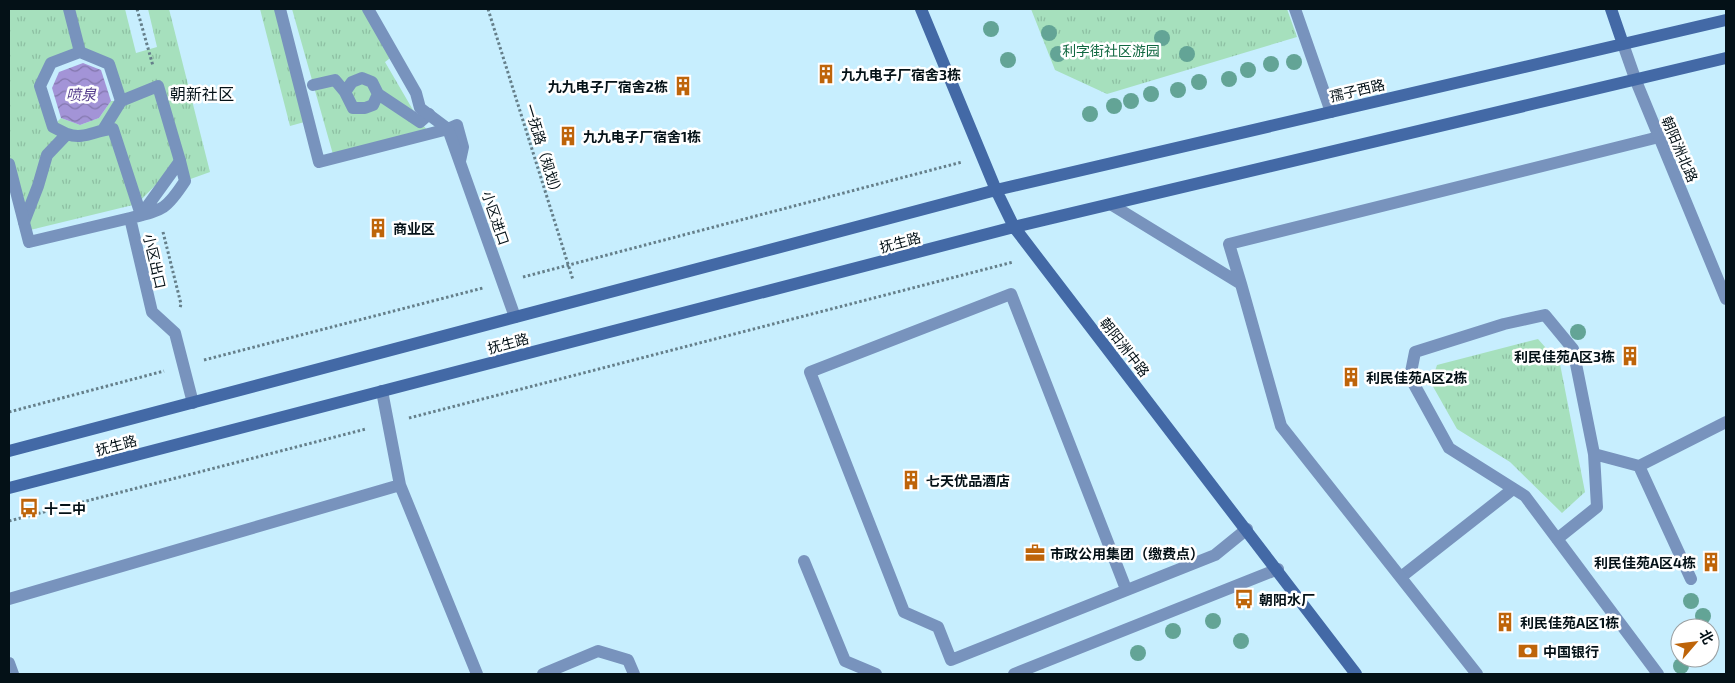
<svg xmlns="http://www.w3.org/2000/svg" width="1735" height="683" viewBox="0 0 1735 683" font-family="'Exo 2','Noto Sans SC',sans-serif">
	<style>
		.grass { fill: url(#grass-tufts); fill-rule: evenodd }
		.water { fill: url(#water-waves) }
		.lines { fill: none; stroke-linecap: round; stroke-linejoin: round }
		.path { stroke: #657f8a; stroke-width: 3; stroke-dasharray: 2.5 2.5; stroke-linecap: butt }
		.service { stroke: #7893bd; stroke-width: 12 }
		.pedestrian { stroke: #7893bd; stroke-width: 12 }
		.minor { stroke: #7893bd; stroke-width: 12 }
		.tertiary { stroke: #7893bd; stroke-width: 12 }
		.secondary { stroke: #4369a6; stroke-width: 12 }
		.tree { fill: #63a496 }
		.labels { text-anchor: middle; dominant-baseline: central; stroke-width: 5; stroke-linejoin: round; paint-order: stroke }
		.park-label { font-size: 14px; fill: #116841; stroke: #fff }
		.poi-label { font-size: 14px; font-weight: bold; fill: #041117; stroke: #fff; text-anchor: start }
		.street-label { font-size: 14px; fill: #041117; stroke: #fff }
		.water-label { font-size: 15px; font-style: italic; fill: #553d8d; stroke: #fff }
		.quarter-label { font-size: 16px; fill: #041117; stroke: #fff }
	</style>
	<defs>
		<pattern id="grass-tufts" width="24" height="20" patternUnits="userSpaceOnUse" patternTransform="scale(1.25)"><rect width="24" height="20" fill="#a6e0bd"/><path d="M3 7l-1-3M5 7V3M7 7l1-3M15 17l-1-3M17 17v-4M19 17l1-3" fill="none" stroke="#8dbfa2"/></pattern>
		<pattern id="water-waves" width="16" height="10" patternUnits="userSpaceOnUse" patternTransform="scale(1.25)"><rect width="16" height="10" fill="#a394d7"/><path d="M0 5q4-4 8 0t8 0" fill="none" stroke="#8377ad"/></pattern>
	</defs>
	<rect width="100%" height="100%" fill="#c7eefe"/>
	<!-- grass -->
	<path class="grass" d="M9,9H125L136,53L157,47L148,9H169L210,172L185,181L179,161L137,204L26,231L9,164ZM80,52L109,64L120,101H111L99,118L80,125L61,118L53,126L40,86L51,63Z
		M260,9H280L308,121L290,126Z
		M292,9H368L394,55L385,62L420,122L430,133L334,158Z
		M1031,9H1287L1297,37L1107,94L1055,70Z
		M1538,339L1560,364L1585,492L1562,513L1510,462L1457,429L1431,383L1437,365Z"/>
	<!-- water -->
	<path class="water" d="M83,63L101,70L111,101L99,118L80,125L61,118L52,88L59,72Z"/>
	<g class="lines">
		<!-- path -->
		<path class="path" d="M137,9L153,66
			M488,9L573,280
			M163,232L181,304L180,308
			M523,277L962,162
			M204,360L483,288
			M9,412L164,371
			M409,418L1013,262
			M9,521L366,429"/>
		<!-- service -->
		<path class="service" d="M382,391L400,485
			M1639,466L1726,422
			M1557,539L1597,507L1594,454
			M804,561L845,661L876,674
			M1401,577L1513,489
			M9,599L400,485L477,674
			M9,663L13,674
			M543,674L598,651L628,660L634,674
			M1014,674L1278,569
			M1658,674L1525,496L1449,448L1410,377L1415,352L1504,324L1545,315L1573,349L1594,454L1639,466L1691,579"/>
		<!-- pedestrian -->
		<path class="pedestrian" d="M69,9L80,52
			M313,85L335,80L345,92L352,82L362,78L372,82L378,94L373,105L365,108H353L345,92
			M378,94L420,122L429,114
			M121,101L158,86L180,161
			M448,129L457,125L463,147L460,161
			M67,134L53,127L40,86L51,63L80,52L109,64L121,101L103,130
			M24,222L38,186L47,155L67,134C84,140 95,130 113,129L141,215"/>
		<!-- minor -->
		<path class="minor" d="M280,9L319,162L448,129
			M368,9L416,93L420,108L448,129
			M1295,9L1331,112
			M448,129L515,317
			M9,164L29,242L130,218L152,312L175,333L193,403
			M1112,205L1241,284L1281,426L1477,674
			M130,218C163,210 166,210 185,181L180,161L141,215
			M1241,284L1229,244L1659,137
			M1126,589L1011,294L810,372L904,612L938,627L951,660L1215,555L1247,529"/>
		<!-- tertiary -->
		<path class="tertiary" d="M1623,44L1636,81L1726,299"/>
		<!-- secondary -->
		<path class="secondary" d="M921,9L996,190L1014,227L1356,674
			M1611,9L1623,44
			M9,451L996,190L1726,20
			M9,488L1014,227L1726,58"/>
	</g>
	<!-- trees -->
	<g class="tree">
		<circle cx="991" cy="29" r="8"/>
		<circle cx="1049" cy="33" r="8"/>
		<circle cx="1162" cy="38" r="8"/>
		<circle cx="1058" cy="54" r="8"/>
		<circle cx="1187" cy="54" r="8"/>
		<circle cx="1008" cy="60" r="8"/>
		<circle cx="1294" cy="62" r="8"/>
		<circle cx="1271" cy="64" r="8"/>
		<circle cx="1248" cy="70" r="8"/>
		<circle cx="1229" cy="79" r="8"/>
		<circle cx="1199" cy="82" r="8"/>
		<circle cx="1178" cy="90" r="8"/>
		<circle cx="1151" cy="94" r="8"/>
		<circle cx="1131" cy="101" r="8"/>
		<circle cx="1114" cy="106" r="8"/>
		<circle cx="1090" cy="114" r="8"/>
		<circle cx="1578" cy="332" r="8"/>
		<circle cx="1691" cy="601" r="8"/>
		<circle cx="1703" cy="616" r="8"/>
		<circle cx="1213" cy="621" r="8"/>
		<circle cx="1173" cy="631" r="8"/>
		<circle cx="1241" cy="641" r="8"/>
		<circle cx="1138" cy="653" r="8"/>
		<circle cx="1681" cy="666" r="8"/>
	</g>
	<!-- icons -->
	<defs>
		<symbol id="building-bare" viewBox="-9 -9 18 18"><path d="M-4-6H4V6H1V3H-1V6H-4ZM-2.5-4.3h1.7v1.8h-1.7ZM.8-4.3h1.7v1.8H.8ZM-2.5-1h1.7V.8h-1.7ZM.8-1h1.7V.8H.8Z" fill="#be6409" stroke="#fff" stroke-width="2.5" paint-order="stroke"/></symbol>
		<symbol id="bus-bare" viewBox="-9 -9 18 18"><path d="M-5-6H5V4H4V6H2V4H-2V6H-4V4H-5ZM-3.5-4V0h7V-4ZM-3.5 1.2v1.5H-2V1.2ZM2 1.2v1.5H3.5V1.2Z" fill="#be6409" stroke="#fff" stroke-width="2.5" paint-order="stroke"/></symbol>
		<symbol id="office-bare" viewBox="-9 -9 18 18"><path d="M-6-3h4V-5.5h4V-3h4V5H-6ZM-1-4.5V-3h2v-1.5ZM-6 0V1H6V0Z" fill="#be6409" stroke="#fff" stroke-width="2.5" paint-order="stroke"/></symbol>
		<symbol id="bank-bare" viewBox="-9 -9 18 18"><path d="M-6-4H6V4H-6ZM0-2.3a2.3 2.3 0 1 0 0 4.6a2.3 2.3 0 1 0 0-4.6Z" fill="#be6409" stroke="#fff" stroke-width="2.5" paint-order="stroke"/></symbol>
	</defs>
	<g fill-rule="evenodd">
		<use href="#building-bare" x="812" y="60" width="28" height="28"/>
		<use href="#building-bare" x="669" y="72" width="28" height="28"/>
		<use href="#building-bare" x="554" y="122" width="28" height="28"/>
		<use href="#building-bare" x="364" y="214" width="28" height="28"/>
		<use href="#building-bare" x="1616" y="342" width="28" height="28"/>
		<use href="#building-bare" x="1337" y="363" width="28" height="28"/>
		<use href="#building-bare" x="897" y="466" width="28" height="28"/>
		<use href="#bus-bare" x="15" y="494" width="28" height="28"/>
		<use href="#office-bare" x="1021" y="539" width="28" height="28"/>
		<use href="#building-bare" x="1697" y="548" width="28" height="28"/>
		<use href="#bus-bare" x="1230" y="585" width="28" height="28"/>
		<use href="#building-bare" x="1491" y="608" width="28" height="28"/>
		<use href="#bank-bare" x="1514" y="637" width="28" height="28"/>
	</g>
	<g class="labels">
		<!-- park labels -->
		<g class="park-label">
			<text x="1111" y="50">利字街社区游园</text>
		</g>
		<!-- poi labels -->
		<g class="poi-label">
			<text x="841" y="74">九九电子厂宿舍3栋</text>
			<text x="668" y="86" text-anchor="end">九九电子厂宿舍2栋</text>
			<text x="583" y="136">九九电子厂宿舍1栋</text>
			<text x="393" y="228">商业区</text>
			<text x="1615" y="356" text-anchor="end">利民佳苑A区3栋</text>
			<text x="1366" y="377">利民佳苑A区2栋</text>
			<text x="926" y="480">七天优品酒店</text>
			<text x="44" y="508">十二中</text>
			<text x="1050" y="553">市政公用集团（缴费点）</text>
			<text x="1696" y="562" text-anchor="end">利民佳苑A区4栋</text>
			<text x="1259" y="599">朝阳水厂</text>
			<text x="1520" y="622">利民佳苑A区1栋</text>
			<text x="1543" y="651">中国银行</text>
		</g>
		<!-- street labels -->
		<g class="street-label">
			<text transform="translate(1357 90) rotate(-13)">孺子西路</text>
			<text transform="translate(1680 149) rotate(67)">朝阳洲北路</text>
			<text transform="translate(544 151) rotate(73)">一抚路（规划）</text>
			<text transform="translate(496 218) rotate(71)">小区进口</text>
			<text transform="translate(900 242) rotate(-15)">抚生路</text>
			<text transform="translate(155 261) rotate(77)">小区出口</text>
			<text transform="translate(508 343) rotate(-15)">抚生路</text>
			<text transform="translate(1125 347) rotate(52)">朝阳洲中路</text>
			<text transform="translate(116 445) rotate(-15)">抚生路</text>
		</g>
		<!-- water labels -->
		<g class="water-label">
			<text x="81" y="94">喷泉</text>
		</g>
		<!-- quarter labels -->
		<g class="quarter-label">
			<text x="202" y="93">朝新社区</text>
		</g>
	</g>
	<!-- border -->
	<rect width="1735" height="683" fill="none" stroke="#041117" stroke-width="20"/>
	<!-- north arrow -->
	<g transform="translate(1695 643) rotate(62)"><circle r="24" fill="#ffffff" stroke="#9ba0a2"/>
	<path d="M0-4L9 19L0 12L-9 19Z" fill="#be6409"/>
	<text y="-8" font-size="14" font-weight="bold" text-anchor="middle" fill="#041117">北</text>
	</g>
</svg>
